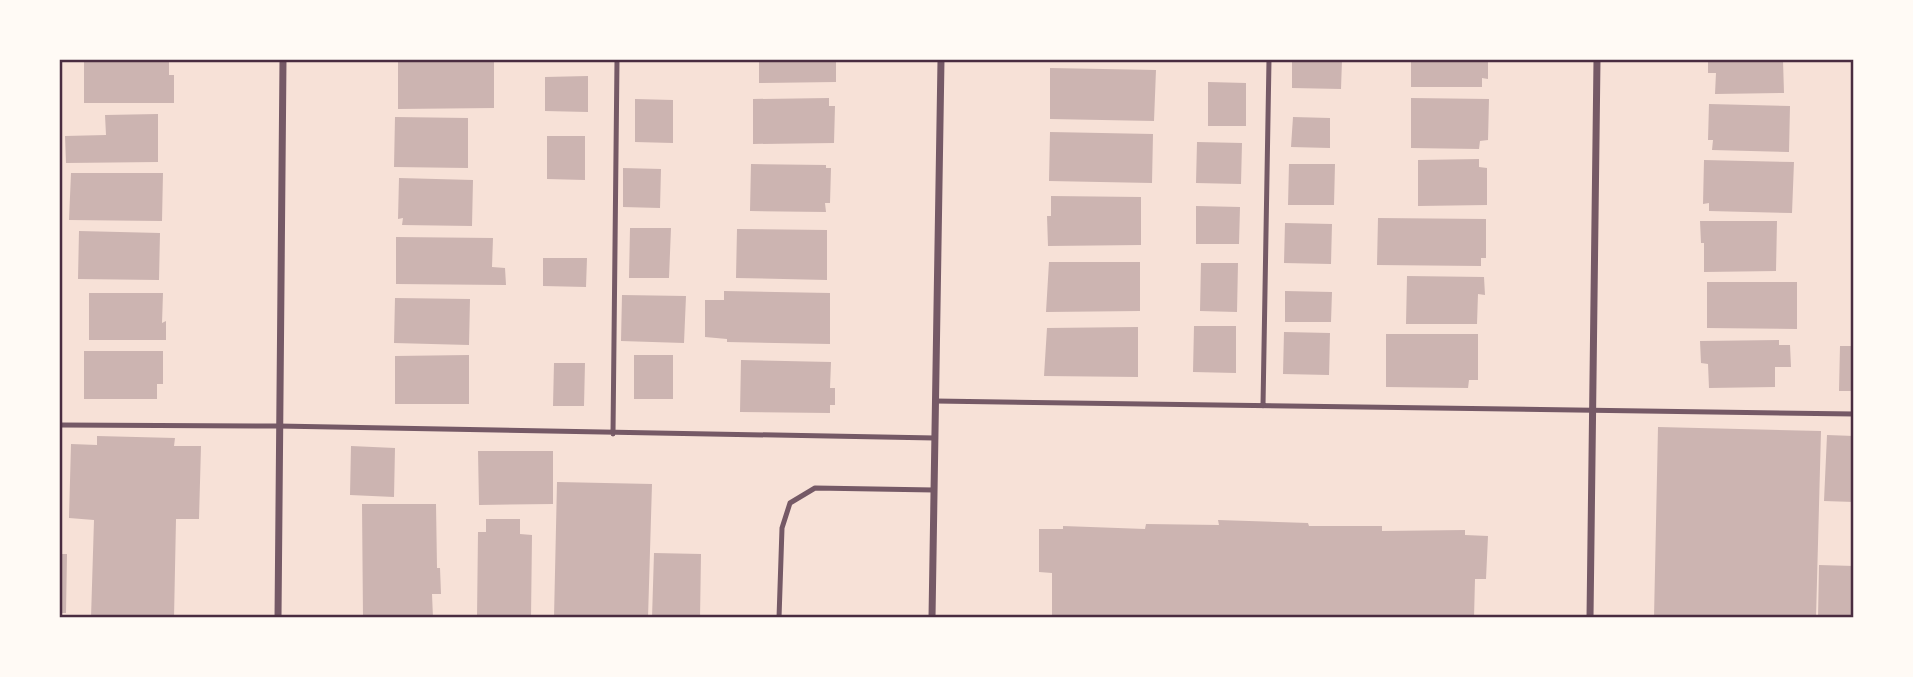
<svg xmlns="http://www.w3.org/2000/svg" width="1913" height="677" viewBox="0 0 1913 677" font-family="Ubuntu,sans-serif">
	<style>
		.building { fill: #ccb4b1 }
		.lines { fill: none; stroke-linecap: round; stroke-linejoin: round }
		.service { stroke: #755966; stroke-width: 5 }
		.minor { stroke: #755966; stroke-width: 7 }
		.neatline { fill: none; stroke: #4a2c40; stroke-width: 2.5 }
	</style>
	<rect width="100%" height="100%" fill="#f7e1d7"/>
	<path class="building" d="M 84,60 L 169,60 L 169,75 L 174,75 L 174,103 L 84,103 Z
		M 398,60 L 494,60 L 494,108 L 398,109 Z
		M 759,60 L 836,60 L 836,82 L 759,83 Z
		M 1292,60 L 1342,60 L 1341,89 L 1292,88 Z
		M 1411,60 L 1488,60 L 1488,79 L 1482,78 L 1482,87 L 1411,87 Z
		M 1708,60 L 1783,60 L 1784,93 L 1715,94 L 1716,73 L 1708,73 Z
		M 1050,68 L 1156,70 L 1154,121 L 1050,119 Z
		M 588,76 L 588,112 L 545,111 L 545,77 Z
		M 1208,82 L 1246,83 L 1246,126 L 1208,126 Z
		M 829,98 L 829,106 L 835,106 L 834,143 L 753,144 L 753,99 Z
		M 1411,98 L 1489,99 L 1488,140 L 1480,141 L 1479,149 L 1411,148 Z
		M 635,99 L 673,100 L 673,143 L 635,142 Z
		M 1709,104 L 1790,106 L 1789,152 L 1712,150 L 1713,140 L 1708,140 Z
		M 158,114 L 158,162 L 66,163 L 65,136 L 106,135 L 105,115 Z
		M 395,117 L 468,118 L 468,168 L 394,167 Z
		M 1293,117 L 1330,118 L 1330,148 L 1291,147 Z
		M 1050,132 L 1153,134 L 1152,183 L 1049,181 Z
		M 547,136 L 585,136 L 585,180 L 547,179 Z
		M 1197,142 L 1242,143 L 1241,184 L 1196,183 Z
		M 1479,159 L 1479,167 L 1487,168 L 1487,205 L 1418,206 L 1418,160 Z
		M 1704,160 L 1794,162 L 1792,213 L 1709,211 L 1709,203 L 1703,204 Z
		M 751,164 L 826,165 L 826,168 L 831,168 L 830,203 L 825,203 L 826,212 L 750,211 Z
		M 1289,164 L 1335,164 L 1334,205 L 1288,205 Z
		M 623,168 L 661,169 L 660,208 L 623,207 Z
		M 71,173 L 163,173 L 162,221 L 69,220 Z
		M 399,178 L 473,180 L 472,226 L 402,225 L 403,218 L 398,219 Z
		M 1851,188 L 1854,188 L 1854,211 L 1851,211 Z
		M 1051,196 L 1141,197 L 1141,245 L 1048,246 L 1047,216 L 1051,216 Z
		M 1196,206 L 1240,207 L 1239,244 L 1196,244 Z
		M 1378,218 L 1486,219 L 1486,258 L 1481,258 L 1481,266 L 1377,265 Z
		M 1700,221 L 1777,221 L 1776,271 L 1704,272 L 1704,243 L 1701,243 Z
		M 1285,223 L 1332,224 L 1331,264 L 1284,263 Z
		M 630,228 L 671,228 L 669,278 L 629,278 Z
		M 737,229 L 827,230 L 827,280 L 736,278 Z
		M 79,231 L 160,233 L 159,280 L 78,279 Z
		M 396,237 L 493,238 L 492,267 L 505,268 L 506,285 L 396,284 Z
		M 543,258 L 587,258 L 586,287 L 543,286 Z
		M 1049,262 L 1140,262 L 1140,311 L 1046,312 Z
		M 1201,263 L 1238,263 L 1237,312 L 1200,311 Z
		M 1407,276 L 1484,277 L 1485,295 L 1478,294 L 1477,324 L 1406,324 Z
		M 1707,282 L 1797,282 L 1797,329 L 1707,328 Z
		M 724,291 L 830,293 L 830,344 L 727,342 L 727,339 L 705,337 L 705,300 L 724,300 Z
		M 1285,291 L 1332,292 L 1331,322 L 1285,322 Z
		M 1851,291 L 1854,291 L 1854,333 L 1851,333 Z
		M 89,293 L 163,293 L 162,323 L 166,321 L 166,340 L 89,340 Z
		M 622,295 L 686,296 L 684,343 L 621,341 Z
		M 395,298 L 470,299 L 469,345 L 394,343 Z
		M 1194,326 L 1236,326 L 1236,373 L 1193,372 Z
		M 1138,327 L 1138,377 L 1044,376 L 1047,328 Z
		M 1284,332 L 1330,333 L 1329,375 L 1283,374 Z
		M 1386,334 L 1478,334 L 1478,380 L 1469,380 L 1468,388 L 1386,387 Z
		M 1779,340 L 1779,345 L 1790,345 L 1791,367 L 1775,367 L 1775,387 L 1709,388 L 1708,364 L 1701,363 L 1700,341 Z
		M 1840,346 L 1854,346 L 1854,391 L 1839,391 Z
		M 84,351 L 163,351 L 163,384 L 157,384 L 157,399 L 84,399 Z
		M 469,355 L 469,404 L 395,404 L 395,356 Z
		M 634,355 L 673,355 L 673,399 L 634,399 Z
		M 741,360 L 831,362 L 830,388 L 835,388 L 835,405 L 830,405 L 830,413 L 740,412 Z
		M 554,363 L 585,363 L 584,406 L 553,406 Z
		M 1658,427 L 1821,431 L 1816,618 L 1654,618 Z
		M 1827,435 L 1854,436 L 1854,502 L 1824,501 Z
		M 97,436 L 175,438 L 174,446 L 201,446 L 199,519 L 176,519 L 174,618 L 91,618 L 94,520 L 69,518 L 71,444 L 97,445 Z
		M 351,446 L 395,448 L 394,497 L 350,495 Z
		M 478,451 L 553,451 L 553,504 L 479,505 Z
		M 557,482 L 652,484 L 648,618 L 554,618 Z
		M 362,504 L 436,504 L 437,568 L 440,568 L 441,594 L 432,594 L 433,618 L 363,618 Z
		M 486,519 L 520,519 L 520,534 L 532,535 L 531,618 L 477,618 L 478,532 L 486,532 Z
		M 1218,520 L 1308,523 L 1309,526 L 1382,526 L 1382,531 L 1465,530 L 1465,535 L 1488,536 L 1486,579 L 1475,579 L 1474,618 L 1052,618 L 1052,573 L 1039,572 L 1039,529 L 1063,529 L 1063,526 L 1145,529 L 1146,524 L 1219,525 Z
		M 654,553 L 701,554 L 700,618 L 652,618 Z
		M 60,554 L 67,554 L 66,613 L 60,613 Z
		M 1819,565 L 1854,566 L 1854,618 L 1818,618 Z"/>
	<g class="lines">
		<path class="service" d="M 935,401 L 1854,414
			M 1263,406 L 1269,60
			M 60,425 L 278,426 L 935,438
			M 613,434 L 617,60
			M 779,618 L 782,528 L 790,503 L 815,488 L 934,490"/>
		<path class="minor" d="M 278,618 L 283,60
			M 932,618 L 941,60
			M 1590,618 L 1597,60"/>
	</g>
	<rect width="1913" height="677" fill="none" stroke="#fffaf5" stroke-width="122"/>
	<rect x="61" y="61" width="1791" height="555" class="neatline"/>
</svg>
